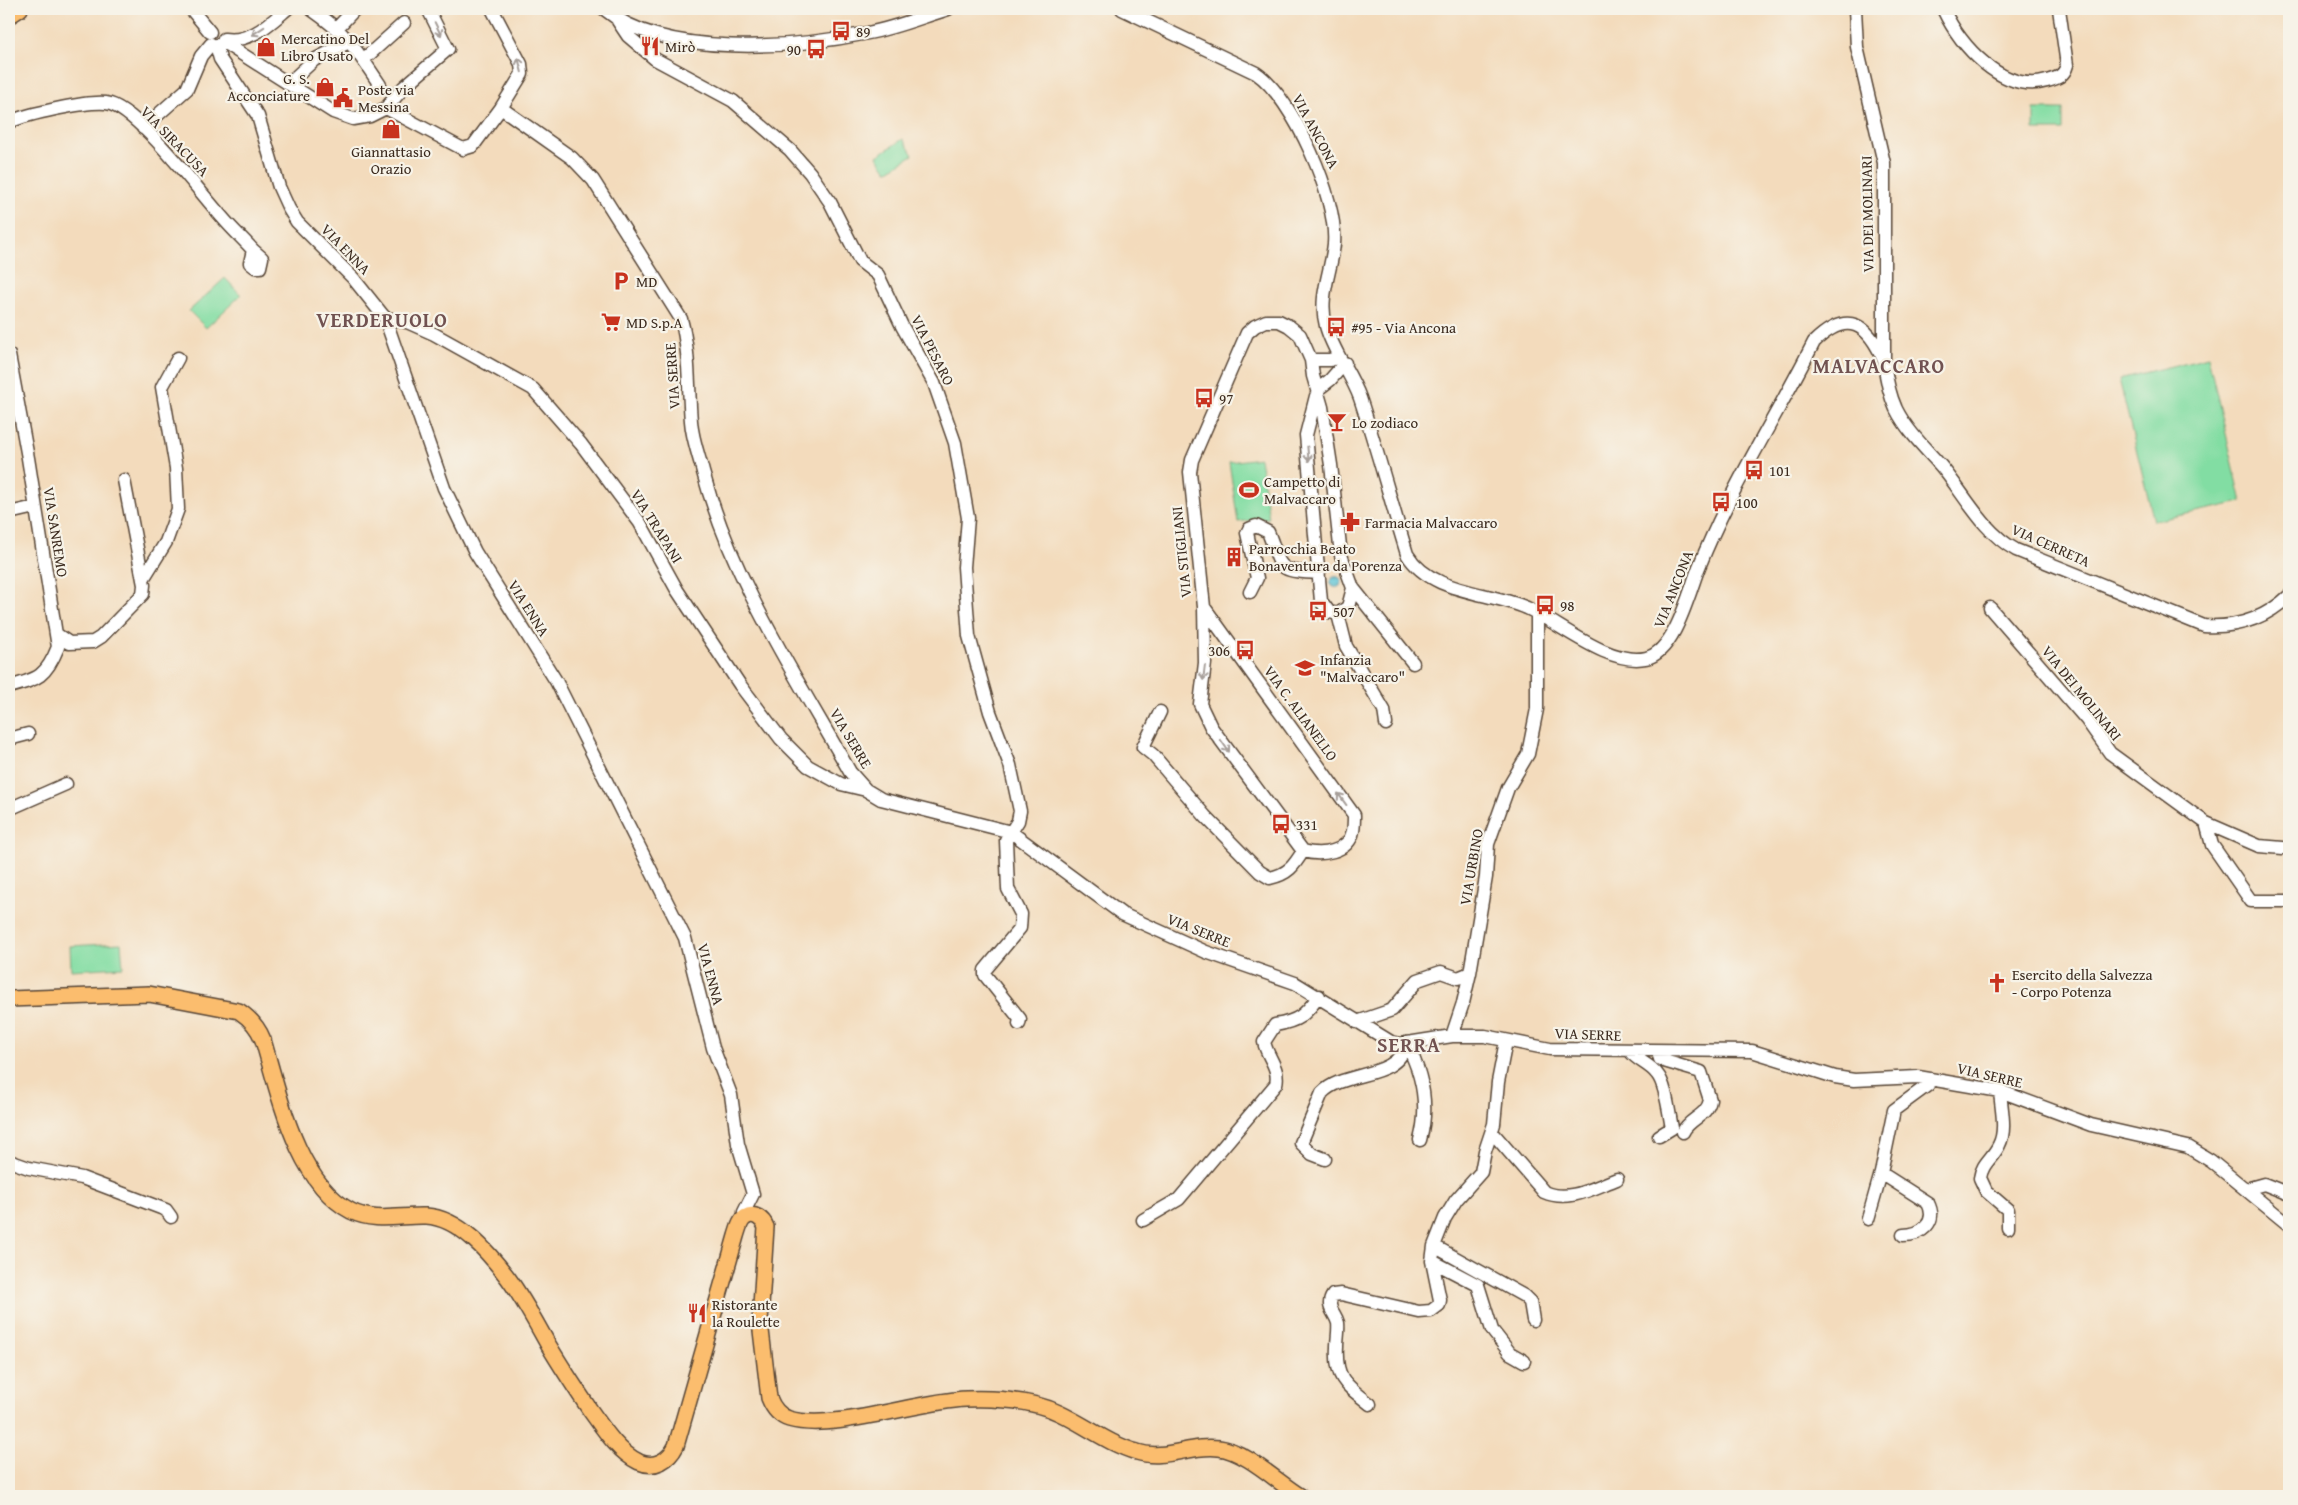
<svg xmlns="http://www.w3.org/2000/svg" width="2298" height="1505" viewBox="0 0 2298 1505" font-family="'Gentium Book Plus',serif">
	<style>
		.green { fill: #82dda3; stroke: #5e8460 }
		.water { fill: url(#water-rules); stroke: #4c787b }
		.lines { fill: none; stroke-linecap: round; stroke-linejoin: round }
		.minor-casing { stroke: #574536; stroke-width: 15 }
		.major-casing { stroke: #574536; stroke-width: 18 }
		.minor { stroke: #fff; stroke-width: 12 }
		.major { stroke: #fbbd6e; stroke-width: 15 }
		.oneway { stroke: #a79f9a }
		.labels { text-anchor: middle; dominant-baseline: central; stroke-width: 4.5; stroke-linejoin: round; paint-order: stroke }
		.poi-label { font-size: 15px; fill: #3b2a1e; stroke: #f7f3e8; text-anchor: start }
		.street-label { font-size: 15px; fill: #3b2a1e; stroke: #f7f3e8 }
		.district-label { font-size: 20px; font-weight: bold; letter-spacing: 1px; fill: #715251; stroke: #f7f3e8 }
	</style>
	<defs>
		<pattern id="water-rules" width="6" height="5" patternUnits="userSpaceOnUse" patternTransform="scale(1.25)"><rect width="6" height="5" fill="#5dc6d8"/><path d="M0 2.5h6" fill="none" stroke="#4ea1af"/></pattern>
	</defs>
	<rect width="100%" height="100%" fill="#f7f3e8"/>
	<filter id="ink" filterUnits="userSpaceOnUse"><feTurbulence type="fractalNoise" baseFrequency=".02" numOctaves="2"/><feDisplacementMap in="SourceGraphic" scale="10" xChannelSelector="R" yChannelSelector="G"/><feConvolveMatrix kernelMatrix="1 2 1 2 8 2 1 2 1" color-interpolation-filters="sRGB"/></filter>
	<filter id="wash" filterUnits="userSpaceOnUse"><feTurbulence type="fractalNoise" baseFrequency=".0096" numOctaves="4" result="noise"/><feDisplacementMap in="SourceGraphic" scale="20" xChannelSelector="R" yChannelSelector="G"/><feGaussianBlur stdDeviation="1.12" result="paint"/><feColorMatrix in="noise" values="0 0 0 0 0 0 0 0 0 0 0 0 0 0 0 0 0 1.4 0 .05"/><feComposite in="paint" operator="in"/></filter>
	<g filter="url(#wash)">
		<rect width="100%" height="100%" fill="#f3dbbc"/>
		<path class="green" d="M 2034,109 L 2063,109 L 2063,130 L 2034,130 Z
			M 903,139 L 913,155 L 887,171 L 877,156 Z
			M 225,278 L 241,295 L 206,328 L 189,311 Z
			M 2208,357 L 2242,502 L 2154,521 L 2119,379 Z
			M 1260,458 L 1269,518 L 1238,522 L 1229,462 Z
			M 121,943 L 123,967 L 71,970 L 70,946 Z"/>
		<path class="water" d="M1330.5 582a5.5 5.5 0 1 1 11 0a5.5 5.5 0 1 1-11 0Z"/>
	</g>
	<g filter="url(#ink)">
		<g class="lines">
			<defs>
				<path id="minor" d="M 191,9 L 210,32
					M 311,9 C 346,33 357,50 380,85
					M 604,9 C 664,59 795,48 868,33 C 895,28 922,17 948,9
					M 1122,9 L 1256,73 C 1293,98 1338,199 1334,244 C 1331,273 1318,297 1326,326 C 1333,352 1351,373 1360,398 C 1377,449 1391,502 1407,554 C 1431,594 1488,591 1527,608 C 1561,624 1609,666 1646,658 C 1675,652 1689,592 1699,567 C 1730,489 1776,417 1814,342 C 1848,309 1868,324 1884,361
					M 1855,9 L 1857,47 L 1884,163 L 1884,361 C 1886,378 1889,394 1896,409 C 1907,431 1925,448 1941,466 C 1965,495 1983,532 2016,550 L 2204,626 C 2237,628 2265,619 2289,596
					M 1943,9 C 1960,45 2002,94 2047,81 C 2058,78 2064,76 2067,65 L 2059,9
					M 2289,9 L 2289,10
					M 618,21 L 628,36 L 655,59 L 733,101 L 790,150 L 810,173 L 830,202 L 860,261 L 878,275 L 902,326 L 934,383 L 955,443 L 968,518 L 964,567 L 969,636 L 990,712 L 1010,765 L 1020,811 L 1018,821 L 1006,840 L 1008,889 L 1021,914 L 1020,928 L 985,970 L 985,975 L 1020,1019 L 1019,1024
					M 337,28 L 355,9
					M 224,39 C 250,43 268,25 287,9
					M 223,42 L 333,112 L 353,119 L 370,116 L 386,108 L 404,87 L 448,49 L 428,9
					M 216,45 L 220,59 L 258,116 L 279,187 L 289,209 L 297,222 L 353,278 L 385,318 L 444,488 L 475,552 L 556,681 L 685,938 L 713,1048 L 731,1095 L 738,1144 L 753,1194 L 744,1212 L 746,1217
					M 363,60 L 404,23
					M 288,84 L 314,60 L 351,41
					M 386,108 L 463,149 L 473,146 L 501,108 L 522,74 L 521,64 L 492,9
					M 501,108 L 572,158 L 593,180 L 681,319 C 690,352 688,386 691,421 C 692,438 699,456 703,472 C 732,580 796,676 850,772 L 866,790 L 881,799 L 1011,832 L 1122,914 L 1206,952 L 1295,983 L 1391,1042 L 1401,1044 L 1452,1036 L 1485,1036 L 1550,1049 L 1752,1051 L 1835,1077 L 1854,1080 L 1918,1077 L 2000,1091 L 2091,1125 L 2188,1147 L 2211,1161 L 2289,1225
					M 9,122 C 28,114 85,101 106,103 C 136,106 200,193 222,217 C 232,229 243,239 253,250 L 250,263 L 255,267 L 260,267 L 262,258 L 253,250
					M 143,128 L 187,89 L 201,56 L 211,44
					M 385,318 L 407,322 L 434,334 L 533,389 L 581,444 L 640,523 L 677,590 L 740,685 L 781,739 L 808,766 L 841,784 L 866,790
					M 9,355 L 28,458 L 58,647 C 46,677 38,679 9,687
					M 1311,360 L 1330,360 L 1339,357
					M 1317,390 L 1330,380 L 1345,363
					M 1316,396 L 1306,435 L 1321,601 L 1329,612 L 1338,614
					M 9,513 L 35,507
					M 143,579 L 166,542 L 178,509 L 176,468 L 162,387 L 178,358
					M 1353,588 L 1413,663
					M 1250,592 L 1257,578 L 1247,533 L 1249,529 L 1256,526 L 1268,532 C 1283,568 1273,571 1319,573
					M 1204,607 L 1354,815 C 1354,820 1354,826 1353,831 C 1349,853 1320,856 1303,851 L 1211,727 L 1200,704 L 1205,663 L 1204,607 L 1190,472 L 1192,460 L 1247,333 L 1255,326 L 1266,321 L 1279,321 L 1289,326 L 1300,335 L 1311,360 L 1313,376 L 1322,407 L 1331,465 L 1341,555 L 1353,588 L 1348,607 L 1338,614
					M 1990,608 L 2086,719 L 2110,753 L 2206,823 L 2212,845 L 2251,901 L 2289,901
					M 1338,614 L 1346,646 L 1384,710 L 1386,724
					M 56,634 L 69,643 L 93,642 L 101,637 L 143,594 L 144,585 L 124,480
					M 1160,712 L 1143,747 L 1153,755 L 1205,816 L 1260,872 L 1270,878 C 1288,874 1294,866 1303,851
					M 9,739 L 28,734
					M 9,809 L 66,784
					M 2206,823 L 2259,846 L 2283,848
					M 1357,1022 L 1392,1010 L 1418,980 L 1441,972 L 1458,978 L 1470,973 L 1486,877 L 1488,844 L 1508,788 L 1528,754 L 1537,709 L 1537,613
					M 1452,1036 L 1463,1003 L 1470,973
					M 1506,1041 L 1498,1082 L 1494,1124 L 1485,1151 L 1481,1172 L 1456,1200 L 1445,1218 L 1434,1246 L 1524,1296 L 1530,1302 L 1533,1320
					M 1406,1043 C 1423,1074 1429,1107 1420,1140
					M 1630,1051 C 1637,1061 1650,1064 1657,1074 C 1666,1084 1669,1114 1672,1128 L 1659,1136
					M 1658,1052 L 1660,1059 L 1664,1061 L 1701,1072 L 1710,1100 C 1707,1117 1689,1118 1683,1132
					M 2000,1091 C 2001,1108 2007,1130 1999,1145 C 1993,1158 1982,1163 1980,1178 L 1986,1191 L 2008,1210 L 2008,1228
					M 1492,1132 L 1544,1192 C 1569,1203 1593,1188 1617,1179
					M 1325,1159 L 1312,1154 L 1301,1143 L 1322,1093 C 1343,1070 1399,1080 1406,1043
					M 9,1161 L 29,1168 L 82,1178 L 166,1210 L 171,1217
					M 1881,1173 L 1928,1203 C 1938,1223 1921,1235 1903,1235
					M 2246,1189 L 2264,1184 L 2289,1194
					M 1868,1219 L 1881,1173 L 1894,1110 L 1928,1085 L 1928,1079
					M 1143,1220 L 1179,1199 L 1276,1084 C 1280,1068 1267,1057 1264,1042 L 1275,1025 C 1299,1021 1305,1015 1319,996
					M 1432,1261 L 1478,1285 L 1492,1330 L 1510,1353 L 1524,1361
					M 1370,1404 C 1346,1385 1335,1379 1337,1347 C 1337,1339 1339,1330 1338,1323 C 1335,1312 1325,1307 1333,1295 L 1341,1294 L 1419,1312 L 1431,1311 L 1439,1305 L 1440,1300 L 1432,1261 L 1434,1246"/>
				<path id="major" d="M 9,16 L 20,9
					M 9,999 L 149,994 L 239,1011 C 251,1019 258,1027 263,1040 C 279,1094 297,1183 351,1211 C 375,1223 401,1215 426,1216 C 460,1218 489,1253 508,1278 C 524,1300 536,1323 549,1346 C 562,1368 576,1389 590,1410 C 603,1428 618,1452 639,1462 C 655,1469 669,1460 676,1446 L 736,1236 C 738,1230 740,1220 746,1217 C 754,1212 763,1219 766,1227 L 760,1322 L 769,1398 C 773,1408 779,1416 789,1419 C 833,1432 917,1401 966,1399 C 996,1398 1032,1400 1059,1413 C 1085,1425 1109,1444 1137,1452 C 1165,1461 1191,1444 1219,1448 C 1246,1451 1277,1482 1300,1496"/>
			</defs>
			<use href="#minor" class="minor-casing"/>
			<use href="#major" class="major-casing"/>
			<use href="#minor" class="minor"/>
			<use href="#major" class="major"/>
		</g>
		<defs><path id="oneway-shaft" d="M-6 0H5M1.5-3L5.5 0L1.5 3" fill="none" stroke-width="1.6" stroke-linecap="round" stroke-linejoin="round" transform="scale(1.25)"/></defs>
		<g class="oneway">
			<use href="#oneway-shaft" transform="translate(438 29) rotate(64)"/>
			<use href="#oneway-shaft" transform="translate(258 31) rotate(147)"/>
			<use href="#oneway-shaft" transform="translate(520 65) rotate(-104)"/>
			<use href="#oneway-shaft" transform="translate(1308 454) rotate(85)"/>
			<use href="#oneway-shaft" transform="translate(1204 673) rotate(97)"/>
			<use href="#oneway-shaft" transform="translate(1225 746) rotate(55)"/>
			<use href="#oneway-shaft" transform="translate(1342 799) rotate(-126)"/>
		</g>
	</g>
	<defs>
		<symbol id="bus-bare" viewBox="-9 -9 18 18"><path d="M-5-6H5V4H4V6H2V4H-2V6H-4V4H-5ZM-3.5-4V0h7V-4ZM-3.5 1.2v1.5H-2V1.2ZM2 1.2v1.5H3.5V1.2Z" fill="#c8321e" stroke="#f7f3e8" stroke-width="2.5" paint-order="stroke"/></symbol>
		<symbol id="restaurant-bare" viewBox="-9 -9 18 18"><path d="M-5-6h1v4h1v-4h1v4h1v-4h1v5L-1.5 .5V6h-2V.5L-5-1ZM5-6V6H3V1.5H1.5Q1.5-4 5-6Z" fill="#c8321e" stroke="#f7f3e8" stroke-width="2.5" paint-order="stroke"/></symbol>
		<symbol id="shop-bare" viewBox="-9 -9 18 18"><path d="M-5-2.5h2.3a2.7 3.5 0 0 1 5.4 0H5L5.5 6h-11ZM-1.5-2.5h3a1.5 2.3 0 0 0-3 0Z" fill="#c8321e" stroke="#f7f3e8" stroke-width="2.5" paint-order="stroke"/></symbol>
		<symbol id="civic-bare" viewBox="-9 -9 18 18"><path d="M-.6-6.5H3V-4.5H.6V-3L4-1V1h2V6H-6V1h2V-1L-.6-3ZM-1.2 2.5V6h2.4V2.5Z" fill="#c8321e" stroke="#f7f3e8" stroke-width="2.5" paint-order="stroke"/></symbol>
		<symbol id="parking-bare" viewBox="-9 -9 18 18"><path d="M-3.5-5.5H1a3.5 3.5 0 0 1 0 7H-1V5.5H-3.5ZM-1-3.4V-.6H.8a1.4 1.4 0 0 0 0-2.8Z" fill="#c8321e" stroke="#f7f3e8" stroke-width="2.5" paint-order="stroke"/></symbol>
		<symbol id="supermarket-bare" viewBox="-9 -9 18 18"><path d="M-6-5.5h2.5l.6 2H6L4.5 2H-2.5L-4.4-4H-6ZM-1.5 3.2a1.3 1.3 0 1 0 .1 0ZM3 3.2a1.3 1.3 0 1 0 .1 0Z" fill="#c8321e" stroke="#f7f3e8" stroke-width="2.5" paint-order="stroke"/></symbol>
		<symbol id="bar-bare" viewBox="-9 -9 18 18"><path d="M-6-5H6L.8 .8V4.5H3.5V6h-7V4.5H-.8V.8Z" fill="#c8321e" stroke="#f7f3e8" stroke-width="2.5" paint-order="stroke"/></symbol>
		<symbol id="stadium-bare" viewBox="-9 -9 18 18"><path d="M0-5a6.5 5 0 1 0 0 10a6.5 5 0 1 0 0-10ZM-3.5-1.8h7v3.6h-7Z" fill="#c8321e" stroke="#f7f3e8" stroke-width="2.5" paint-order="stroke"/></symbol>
		<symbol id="pharmacy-bare" viewBox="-9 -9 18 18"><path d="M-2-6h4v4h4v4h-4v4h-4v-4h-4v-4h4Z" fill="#c8321e" stroke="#f7f3e8" stroke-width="2.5" paint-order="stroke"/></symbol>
		<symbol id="building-bare" viewBox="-9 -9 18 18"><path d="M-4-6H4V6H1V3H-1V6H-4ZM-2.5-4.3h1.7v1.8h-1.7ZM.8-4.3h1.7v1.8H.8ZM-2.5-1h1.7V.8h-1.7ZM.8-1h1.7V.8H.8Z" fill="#c8321e" stroke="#f7f3e8" stroke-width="2.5" paint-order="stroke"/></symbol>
		<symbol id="school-bare" viewBox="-9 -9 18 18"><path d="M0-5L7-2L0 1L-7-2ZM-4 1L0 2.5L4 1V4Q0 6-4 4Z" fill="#c8321e" stroke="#f7f3e8" stroke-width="2.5" paint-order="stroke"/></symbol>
		<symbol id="church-bare" viewBox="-9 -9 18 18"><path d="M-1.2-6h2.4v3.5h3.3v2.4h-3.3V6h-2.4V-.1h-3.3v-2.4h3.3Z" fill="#c8321e" stroke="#f7f3e8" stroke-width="2.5" paint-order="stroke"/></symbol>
	</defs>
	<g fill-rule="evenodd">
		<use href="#bus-bare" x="827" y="17" width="28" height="28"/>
		<use href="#restaurant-bare" x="636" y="32" width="28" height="28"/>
		<use href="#shop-bare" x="252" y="33" width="28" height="28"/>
		<use href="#bus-bare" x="802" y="35" width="28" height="28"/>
		<use href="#shop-bare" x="311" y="73" width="28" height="28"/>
		<use href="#civic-bare" x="329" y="84" width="28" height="28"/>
		<use href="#shop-bare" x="377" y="115" width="28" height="28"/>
		<use href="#parking-bare" x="607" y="267" width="28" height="28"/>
		<use href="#supermarket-bare" x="597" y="308" width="28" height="28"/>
		<use href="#bus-bare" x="1322" y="313" width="28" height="28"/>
		<use href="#bus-bare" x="1190" y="384" width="28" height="28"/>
		<use href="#bar-bare" x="1323" y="408" width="28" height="28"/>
		<use href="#bus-bare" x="1740" y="456" width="28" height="28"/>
		<use href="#stadium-bare" x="1235" y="476" width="28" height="28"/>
		<use href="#bus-bare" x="1707" y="488" width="28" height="28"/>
		<use href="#pharmacy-bare" x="1336" y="508" width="28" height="28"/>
		<use href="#building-bare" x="1220" y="543" width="28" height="28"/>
		<use href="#bus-bare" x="1531" y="591" width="28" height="28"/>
		<use href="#bus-bare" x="1304" y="597" width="28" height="28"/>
		<use href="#bus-bare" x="1231" y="636" width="28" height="28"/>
		<use href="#school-bare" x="1291" y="654" width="28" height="28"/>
		<use href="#bus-bare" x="1267" y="810" width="28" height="28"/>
		<use href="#church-bare" x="1983" y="969" width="28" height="28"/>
		<use href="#restaurant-bare" x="683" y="1299" width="28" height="28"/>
	</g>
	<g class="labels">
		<g class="poi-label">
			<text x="856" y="31">89</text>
			<text x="281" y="38">Mercatino Del<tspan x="281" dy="17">Libro Usato</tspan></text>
			<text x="665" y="46">Mirò</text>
			<text x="801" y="49" text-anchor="end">90</text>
			<text x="310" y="78" text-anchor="end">G. S.<tspan x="310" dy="17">Acconciature</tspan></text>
			<text x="358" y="89">Poste via<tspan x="358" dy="17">Messina</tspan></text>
			<text x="391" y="151" text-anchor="middle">Giannattasio<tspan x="391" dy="17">Orazio</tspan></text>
			<text x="636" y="281">MD</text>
			<text x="626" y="322">MD S.p.A</text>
			<text x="1351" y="327">#95 - Via Ancona</text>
			<text x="1219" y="398">97</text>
			<text x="1352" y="422">Lo zodiaco</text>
			<text x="1769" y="470">101</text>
			<text x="1264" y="481">Campetto di<tspan x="1264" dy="17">Malvaccaro</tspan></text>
			<text x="1736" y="502">100</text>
			<text x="1365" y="522">Farmacia Malvaccaro</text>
			<text x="1249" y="548">Parrocchia Beato<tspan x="1249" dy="17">Bonaventura da Porenza</tspan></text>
			<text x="1560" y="605">98</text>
			<text x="1333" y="611">507</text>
			<text x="1230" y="650" text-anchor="end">306</text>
			<text x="1320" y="659">Infanzia<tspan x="1320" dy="17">"Malvaccaro"</tspan></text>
			<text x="1296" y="824">331</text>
			<text x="2012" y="974">Esercito della Salvezza<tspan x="2012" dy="17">- Corpo Potenza</tspan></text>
			<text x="712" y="1304">Ristorante<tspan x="712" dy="17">la Roulette</tspan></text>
		</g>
		<g class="street-label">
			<text transform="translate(1316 131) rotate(62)">VIA ANCONA</text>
			<text transform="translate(175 141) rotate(46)">VIA SIRACUSA</text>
			<text transform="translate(1867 214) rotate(-91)">VIA DEI MOLINARI</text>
			<text transform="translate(346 249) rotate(46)">VIA ENNA</text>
			<text transform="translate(933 350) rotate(63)">VIA PESARO</text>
			<text transform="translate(672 376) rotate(-94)">VIA SERRE</text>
			<text transform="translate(657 526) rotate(58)">VIA TRAPANI</text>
			<text transform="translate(56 532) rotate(81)">VIA SANREMO</text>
			<text transform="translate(2051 545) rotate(24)">VIA CERRETA</text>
			<text transform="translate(1181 552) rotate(-96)">VIA STIGLIANI</text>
			<text transform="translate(1673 589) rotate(-68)">VIA ANCONA</text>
			<text transform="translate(529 608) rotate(58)">VIA ENNA</text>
			<text transform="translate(2082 693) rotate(51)">VIA DEI MOLINARI</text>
			<text transform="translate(1301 713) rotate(54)">VIA C. ALIANELLO</text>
			<text transform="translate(851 738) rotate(59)">VIA SERRE</text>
			<text transform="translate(1471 867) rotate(-80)">VIA URBINO</text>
			<text transform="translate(1199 930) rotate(22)">VIA SERRE</text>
			<text transform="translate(711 974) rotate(75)">VIA ENNA</text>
			<text transform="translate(1588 1034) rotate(2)">VIA SERRE</text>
			<text transform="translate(1990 1075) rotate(13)">VIA SERRE</text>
		</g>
		<g class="district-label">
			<text x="382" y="319">VERDERUOLO</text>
			<text x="1879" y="365">MALVACCARO</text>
			<text x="1409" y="1044">SERRA</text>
		</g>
	</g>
	<rect width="2298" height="1505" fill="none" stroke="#f7f3e8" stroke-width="30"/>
</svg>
